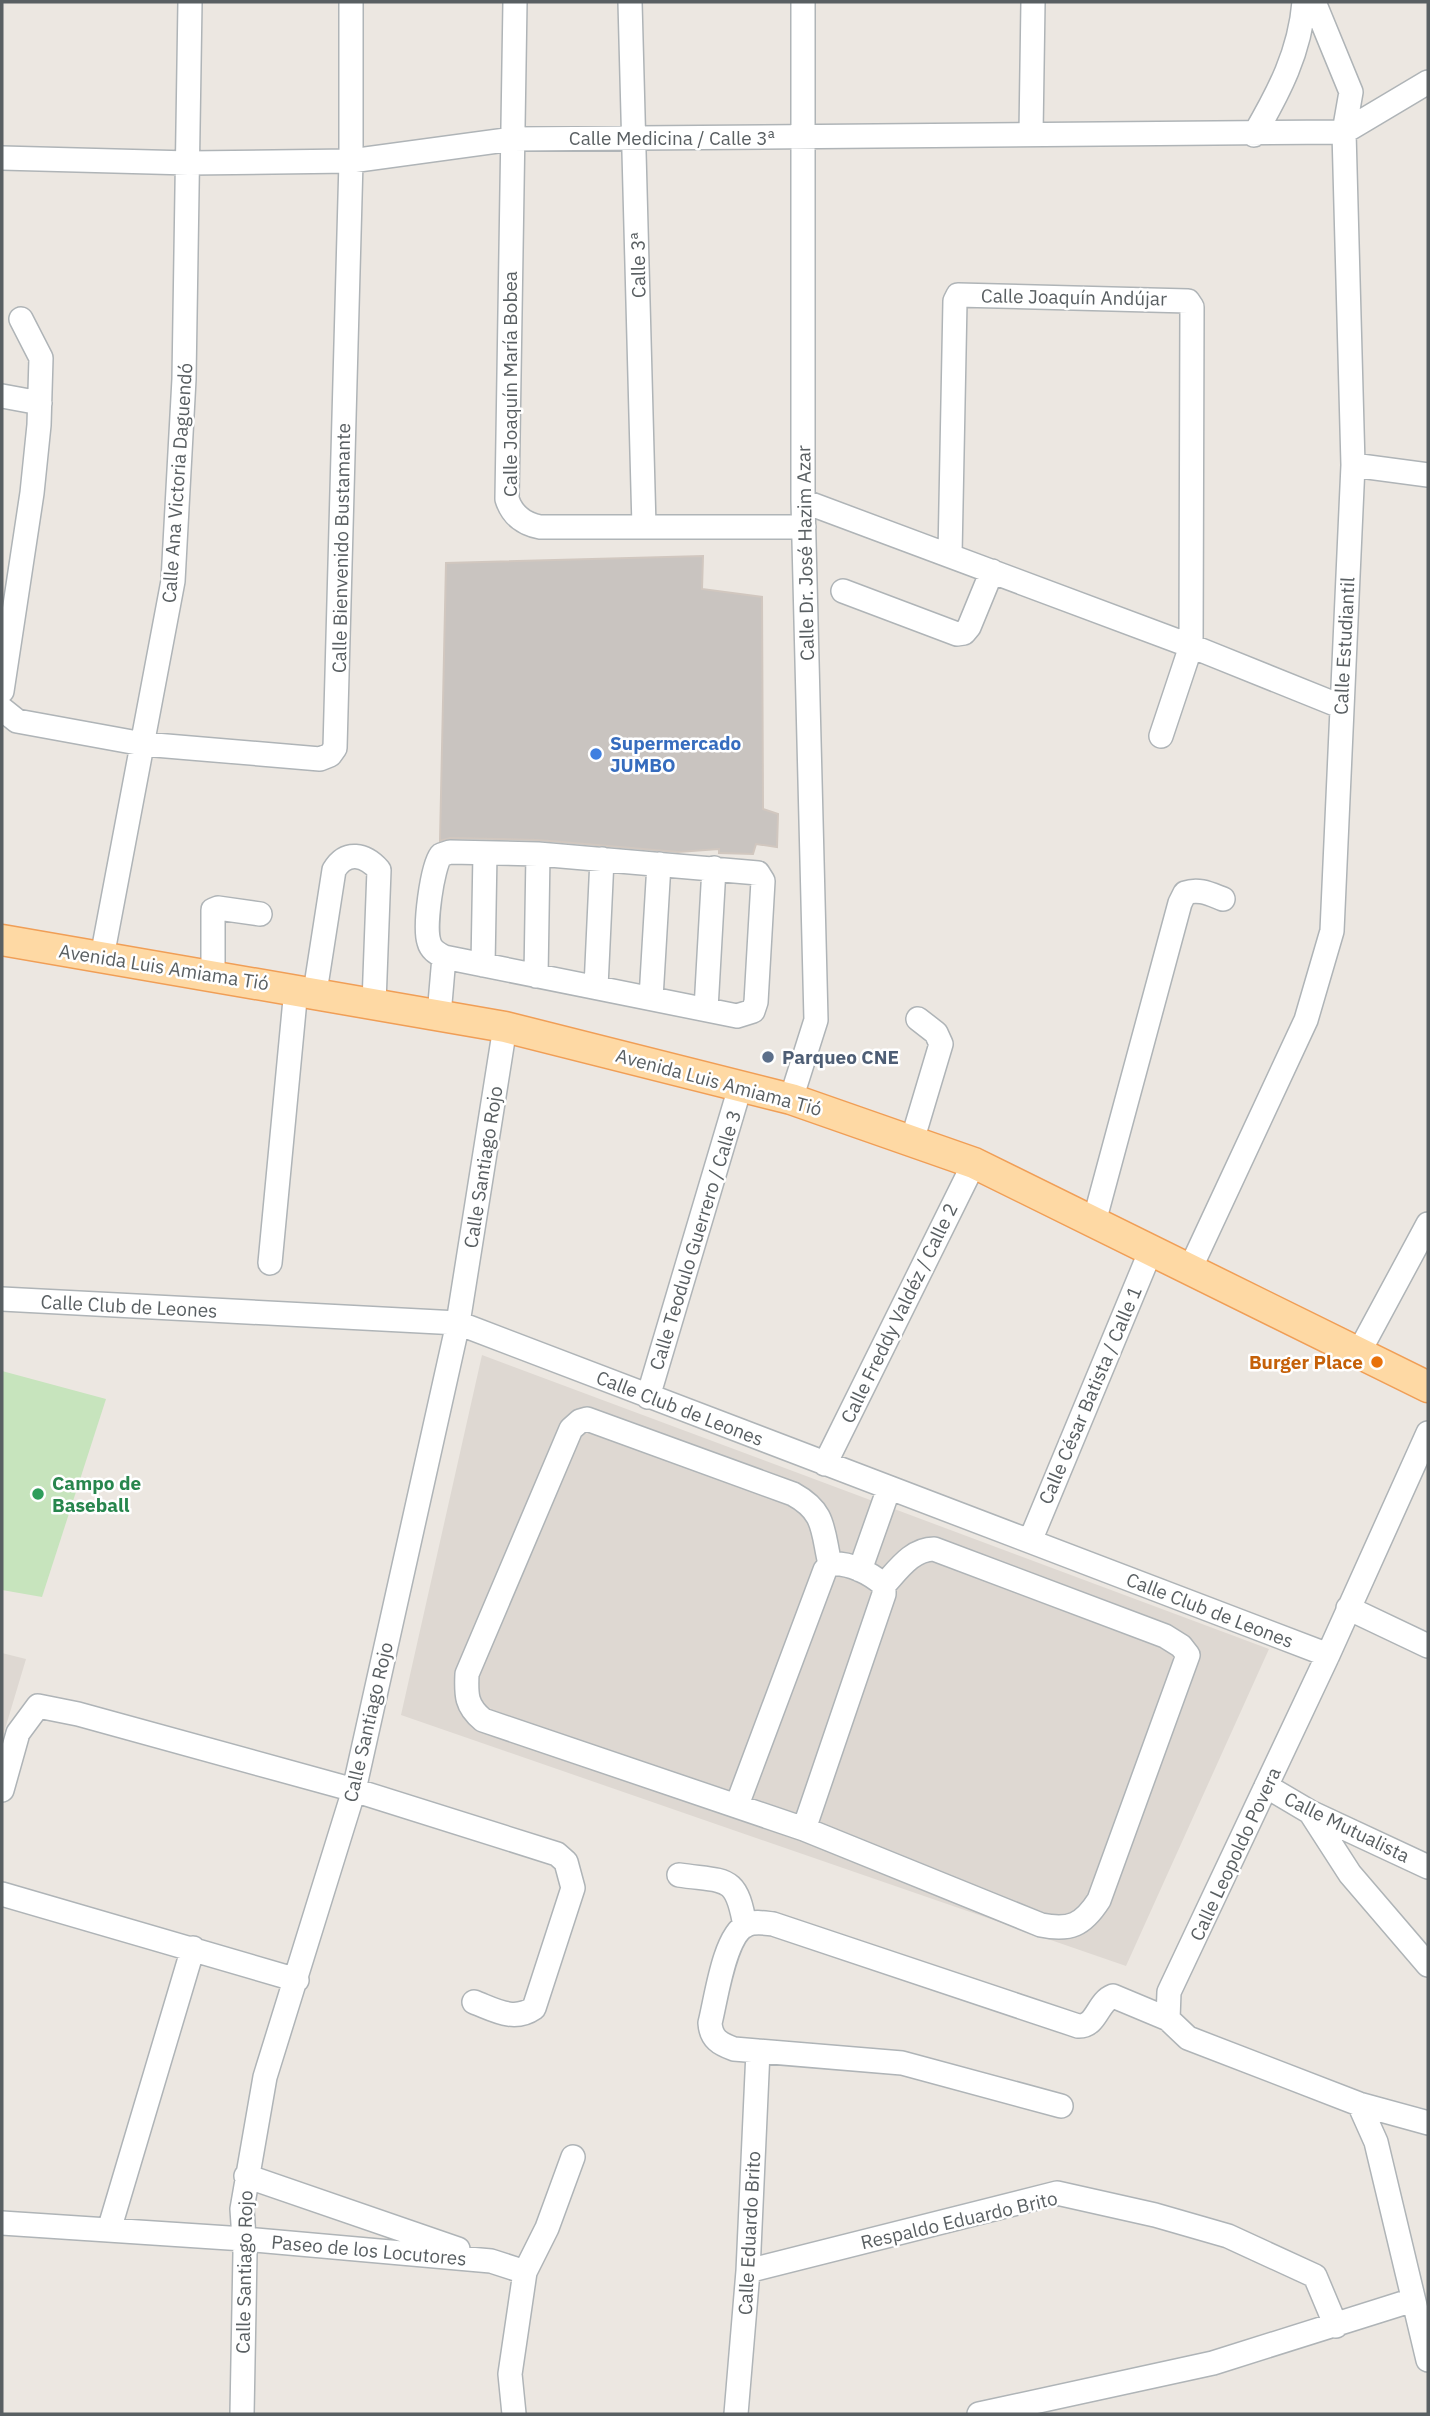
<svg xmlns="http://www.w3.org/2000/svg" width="1430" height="2416" viewBox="0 0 1430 2416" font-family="'IBM Plex Sans',sans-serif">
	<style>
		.education { fill: #ded8d2 }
		.pitch { fill: #c7e4bd }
		.building { fill: #c9c4c0; stroke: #d1c7bf; stroke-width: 2 }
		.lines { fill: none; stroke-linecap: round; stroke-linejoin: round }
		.minor-casing { stroke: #afb4b7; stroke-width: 26 }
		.major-casing { stroke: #f09e56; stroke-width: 33 }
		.minor { stroke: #fff; stroke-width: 23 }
		.major { stroke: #fed9a4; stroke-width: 30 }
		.shop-dot { fill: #3f7fe0; stroke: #fff; stroke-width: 2.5 }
		.service-dot { fill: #5c6f8a; stroke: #fff; stroke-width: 2.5 }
		.food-dot { fill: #e8710a; stroke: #fff; stroke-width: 2.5 }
		.leisure-dot { fill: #2e9e5b; stroke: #fff; stroke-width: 2.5 }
		.labels { text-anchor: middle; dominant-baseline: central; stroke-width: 5; stroke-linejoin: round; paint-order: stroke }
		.street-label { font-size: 19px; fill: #595f62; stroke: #fff }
		.shop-label { font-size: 19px; font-weight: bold; fill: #366cbe; stroke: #fff; text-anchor: start }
		.service-label { font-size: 19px; font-weight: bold; fill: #4e5e75; stroke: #fff; text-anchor: start }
		.food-label { font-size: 19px; font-weight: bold; fill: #c56008; stroke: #fff; text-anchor: end }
		.leisure-label { font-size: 19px; font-weight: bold; fill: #27864d; stroke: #fff; text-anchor: start }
	</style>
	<rect width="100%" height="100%" fill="#ece7e1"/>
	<path class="education" d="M 482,1355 L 1269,1649 L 1126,1966 L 401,1715 Z
		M 2,1653 L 26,1659 L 2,1739 Z"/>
	<path class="pitch" d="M 2,1371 L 106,1399 L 42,1597 L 2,1590 Z"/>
	<path class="building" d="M 703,556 L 702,589 L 762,597 L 763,809 L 778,814 L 777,847 L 756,844 L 753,854 L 719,853 L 719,849 L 678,852 L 538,840 L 450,838 L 440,841 L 446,563 Z"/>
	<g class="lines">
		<defs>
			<path id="minor" d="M 515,2 L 507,499 C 512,515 524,524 540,527 L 804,527
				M 630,2 L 644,527
				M 1031,133 L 1033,2
				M 1254,135 C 1279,92 1300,52 1304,2
				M 2,158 L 189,163 L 351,161 L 512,139 L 1344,132 L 1428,82
				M 2,396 L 40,403
				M 1353,465 L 1428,475
				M 803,501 L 1191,646 L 1340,706
				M 950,555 L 955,301 L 958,295 L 1188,301 L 1192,307 L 1191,646 L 1161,736
				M 843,591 L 957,634 L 964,633 L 969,627 L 992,571
				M 2,691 L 32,493 L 39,425 L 41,358 L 21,319
				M 2,709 L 17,721 L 143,744 L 320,759 L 330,755 L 335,748 L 351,161 L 351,2
				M 450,852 L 538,854 L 758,873 L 763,881 L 756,1002 L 753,1011 L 737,1016 L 444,957 C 437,953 431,950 429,942 C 424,927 432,867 441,855 Z
				M 102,957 L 173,581 L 184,379 L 190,2
				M 483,965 L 485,853
				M 213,975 L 213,910 L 218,908 L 260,914
				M 536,976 L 538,854
				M 596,987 L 602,859
				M 315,992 L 334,870 C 346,850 365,854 379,870 L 374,1003
				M 651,998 L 659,864
				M 706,1009 L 714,868
				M 439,1015 L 444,957
				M 791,1099 L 816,1020 L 803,501 L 803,2
				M 912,1141 L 941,1044 L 936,1033 L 918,1019
				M 1094,1222 L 1180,903 L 1185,893 C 1199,888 1210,894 1223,899
				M 270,1263 L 296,989
				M 1190,1269 L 1306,1020 L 1332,931 L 1353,465 L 1344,132 L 1351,92 L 1314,2
				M 2,1299 L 458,1323 L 1328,1655
				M 1359,1352 L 1428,1224
				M 648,1397 L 741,1084
				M 1428,1433 L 1328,1655 L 1169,1992 L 1168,2019 L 1188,2038 L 1359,2104 L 1428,2123
				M 825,1464 L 974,1163
				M 1030,1541 L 1151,1250
				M 830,1564 C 822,1530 826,1512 793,1494 L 587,1419 L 580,1421 L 571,1429 L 467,1674 C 466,1695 466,1706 483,1720 L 804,1829 L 1041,1925 C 1070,1931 1083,1925 1099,1900 L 1188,1655 L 1181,1646 L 1165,1636 L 934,1549 C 912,1549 898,1570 884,1585
				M 860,1570 L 889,1488
				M 1348,1608 L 1428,1646
				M 1266,1786 L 1310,1812 L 1428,1867
				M 2,1790 L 18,1733 L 38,1706 L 78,1714 L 354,1790 L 557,1854 L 566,1862 L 573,1888 L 534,2008 C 514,2022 495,2010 474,2002
				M 737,1805 L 825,1570 L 830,1564 C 849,1562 870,1573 884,1585 L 884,1594 L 804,1829
				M 1310,1812 L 1350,1874 L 1428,1965
				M 679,1875 C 727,1882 736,1874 745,1926
				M 2,1894 L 297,1980
				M 1359,2104 L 1376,2142 L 1428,2360
				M 1061,2106 L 902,2063 L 734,2049 C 720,2044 711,2039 710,2023 C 716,2000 724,1936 746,1925 C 755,1921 764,1923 773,1924 L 1078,2026 C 1097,2027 1097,2002 1113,1996 L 1168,2019
				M 246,2176 L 458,2249
				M 2,2223 L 244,2239 L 491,2261 L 525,2272
				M 109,2230 L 193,1948
				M 748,2271 L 1057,2193 L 1155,2215 L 1228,2236 L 1315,2276 L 1336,2326
				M 242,2414 L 245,2253 L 242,2209 L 265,2077 L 354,1790 L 458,1323 L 505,1027
				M 514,2414 L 510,2374 L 525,2272 L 547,2228 L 573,2157
				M 736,2414 L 748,2271 L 758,2051
				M 979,2414 L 1213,2363 L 1413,2300"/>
			<path id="major" d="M 2,940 L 505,1027 L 791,1099 L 974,1163 L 1428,1387"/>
		</defs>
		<use href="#minor" class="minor-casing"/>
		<use href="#major" class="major-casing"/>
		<use href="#minor" class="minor"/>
		<use href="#major" class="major"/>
	</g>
	<circle class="shop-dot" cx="596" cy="754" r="7"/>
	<circle class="service-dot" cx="768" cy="1057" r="7"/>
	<circle class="food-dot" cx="1377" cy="1362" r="7"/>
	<circle class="leisure-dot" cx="38" cy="1494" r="7"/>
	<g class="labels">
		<g class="street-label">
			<text x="672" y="138">Calle Medicina / Calle 3ª</text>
			<text transform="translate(638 265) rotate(-91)">Calle 3ª</text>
			<text transform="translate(1074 297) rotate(1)">Calle Joaquín Andújar</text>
			<text transform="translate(510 384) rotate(-90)">Calle Joaquín María Bobea</text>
			<text transform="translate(177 483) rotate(-86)">Calle Ana Victoria Daguendó</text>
			<text transform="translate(341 548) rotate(-89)">Calle Bienvenido Bustamante</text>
			<text transform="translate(805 553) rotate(-91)">Calle Dr. José Hazim Azar</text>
			<text transform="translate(1344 646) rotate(-87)">Calle Estudiantil</text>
			<text transform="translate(164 967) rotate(9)">Avenida Luis Amiama Tió</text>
			<text transform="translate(719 1082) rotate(15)">Avenida Luis Amiama Tió</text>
			<text transform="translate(483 1167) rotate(-81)">Calle Santiago Rojo</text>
			<text transform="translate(695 1240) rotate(-73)">Calle Teodulo Guerrero / Calle 3</text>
			<text transform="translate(129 1306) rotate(3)">Calle Club de Leones</text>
			<text transform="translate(899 1313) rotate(-64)">Calle Freddy Valdéz / Calle 2</text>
			<text transform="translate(1090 1395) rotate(-67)">Calle César Batista / Calle 1</text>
			<text transform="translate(680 1408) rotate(21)">Calle Club de Leones</text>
			<text transform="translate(1210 1610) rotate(21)">Calle Club de Leones</text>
			<text transform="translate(368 1722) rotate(-77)">Calle Santiago Rojo</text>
			<text transform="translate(1347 1827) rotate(26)">Calle Mutualista</text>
			<text transform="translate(1235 1854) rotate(-65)">Calle Leopoldo Povera</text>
			<text transform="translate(959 2220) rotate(-13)">Respaldo Eduardo Brito</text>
			<text transform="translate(749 2233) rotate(-87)">Calle Eduardo Brito</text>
			<text transform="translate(369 2250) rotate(5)">Paseo de los Locutores</text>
			<text transform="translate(244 2272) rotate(-89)">Calle Santiago Rojo</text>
		</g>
		<g class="shop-label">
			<text x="610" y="743">Supermercado<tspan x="610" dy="22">JUMBO</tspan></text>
		</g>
		<g class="service-label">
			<text x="782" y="1057">Parqueo CNE</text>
		</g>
		<g class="food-label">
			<text x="1363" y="1362">Burger Place</text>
		</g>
		<g class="leisure-label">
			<text x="52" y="1483">Campo de<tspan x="52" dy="22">Baseball</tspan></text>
		</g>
	</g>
	<rect width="1430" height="2416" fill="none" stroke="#595f62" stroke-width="7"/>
</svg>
